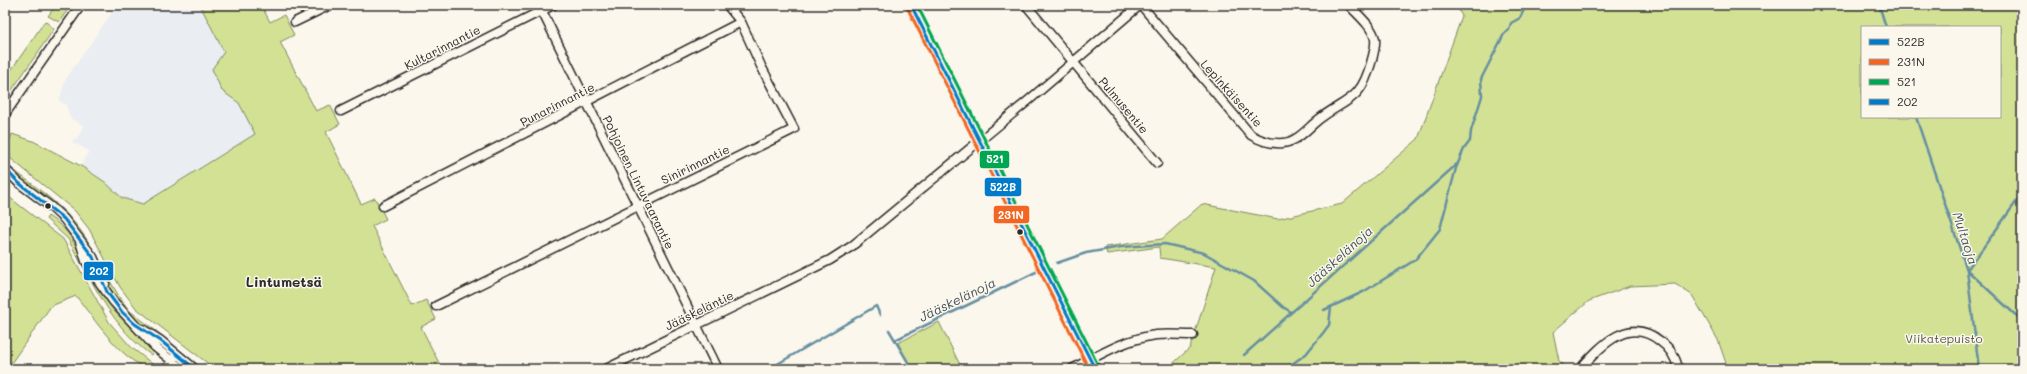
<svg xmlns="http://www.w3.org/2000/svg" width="2027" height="374" viewBox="0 0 2027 374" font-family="Mali,sans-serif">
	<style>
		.built { fill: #eaedf1 }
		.green { fill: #d3e195; stroke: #7f8660; fill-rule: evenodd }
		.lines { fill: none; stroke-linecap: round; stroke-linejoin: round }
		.stream { stroke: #668fa1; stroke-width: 2.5 }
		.minor-casing { stroke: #2b2b2b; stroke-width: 11 }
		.minor { stroke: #fbf7ec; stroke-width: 8 }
		.bus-1-casing { stroke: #fbf7ec; stroke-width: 6 }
		.bus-2-casing { stroke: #fbf7ec; stroke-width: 6 }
		.bus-3-casing { stroke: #fbf7ec; stroke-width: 6 }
		.bus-4-casing { stroke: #fbf7ec; stroke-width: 6 }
		.bus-1 { stroke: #007ac9; stroke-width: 3 }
		.bus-2 { stroke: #f26522; stroke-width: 3 }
		.bus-3 { stroke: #00a651; stroke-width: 3 }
		.bus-4 { stroke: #007ac9; stroke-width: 3 }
		.bus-dot { fill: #2b2b2b; stroke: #fbf7ec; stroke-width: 1.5 }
		.labels { text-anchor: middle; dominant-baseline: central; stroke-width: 3; stroke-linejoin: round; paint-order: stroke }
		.street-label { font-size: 12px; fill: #2b2b2b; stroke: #fbf7ec }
		.park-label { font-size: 12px; fill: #555846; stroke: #fbf7ec }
		.water-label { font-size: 13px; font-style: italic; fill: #44545c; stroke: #fbf7ec }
		.quarter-label { font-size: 14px; font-weight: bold; fill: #2b2b2b; stroke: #fbf7ec }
		.line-badge { stroke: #fbf7ec; stroke-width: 1.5 }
		.badge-label { font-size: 11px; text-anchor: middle; font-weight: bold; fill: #fff }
	</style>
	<rect width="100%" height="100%" fill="#fbf7ec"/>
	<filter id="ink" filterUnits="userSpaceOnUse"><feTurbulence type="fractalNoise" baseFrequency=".025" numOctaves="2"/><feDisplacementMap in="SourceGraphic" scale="8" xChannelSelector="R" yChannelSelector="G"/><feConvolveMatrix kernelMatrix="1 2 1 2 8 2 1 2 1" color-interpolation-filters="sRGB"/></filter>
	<g filter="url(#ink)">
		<path class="built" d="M 117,5 L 200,5 L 224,52 L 222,91 L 239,103 L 255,134 L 143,204 L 122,198 L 105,182 L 81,166 L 89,151 L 72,142 L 75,138 L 77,139 L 84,126 L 70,118 L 66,104 L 59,101 L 66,79 Z"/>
		<path class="green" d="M 56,5 L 71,5 L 59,22 L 48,16 Z
			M 200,5 L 261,5 L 270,22 L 284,15 L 294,35 L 280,42 L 316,111 L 330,105 L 340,124 L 326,132 L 361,204 L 375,198 L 386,219 L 372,226 L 412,306 L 426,300 L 436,319 L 421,327 L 442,369 L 215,369 L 136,308 L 120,287 L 89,229 L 75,211 L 10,158 L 9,143 L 12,134 L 33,141 L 81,166 L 105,182 L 122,198 L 143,204 L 255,134 L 239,103 L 222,91 L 212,69 L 224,52 Z
			M 1456,5 L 2022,5 L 2022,369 L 1906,369 L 1898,366 L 1894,369 L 1887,369 L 1886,365 L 1884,369 L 1728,369 L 1718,340 L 1692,295 L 1675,284 L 1630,286 L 1589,301 L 1553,332 L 1559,361 L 1568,369 L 1167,369 L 1190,348 L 1216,267 L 1160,258 L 1159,247 L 1107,254 L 1105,247 L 1162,239 L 1202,204 L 1278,219 L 1342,204 L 1418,139 L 1462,16 ZM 1862,27 L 2000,27 L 2000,117 L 1862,117 Z
			M 45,21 L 54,29 L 5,100 L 5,79 Z
			M 8,166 C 47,195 74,213 97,257 L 81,236 L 6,168 Z
			M 5,194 L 63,239 L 109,322 L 132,348 L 155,366 L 154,369 C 127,369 92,316 76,296 L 51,306 L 7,369 L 5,369 Z
			M 48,216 C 68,228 75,243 84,264 L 82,265 L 68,239 L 46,219 Z
			M 103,269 L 120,298 L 130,311 L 164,337 L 163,340 C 139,325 119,309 107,283 C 105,279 102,273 103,269 Z
			M 90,276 L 114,311 L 153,351 L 151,355 C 122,334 106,307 89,277 Z
			M 939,322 L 962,369 L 912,369 L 898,343 Z"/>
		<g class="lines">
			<path class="stream" d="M 1879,5 L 1886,27
				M 1916,117 L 1967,270 L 1979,369
				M 2022,194 L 1967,270 L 2022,321
				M 1057,263 L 1086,253 L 1121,247 L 1165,244 L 1204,253 L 1254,281 L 1283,307 L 1291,312
				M 1324,310 L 1363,292 L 1415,260 L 1440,229 L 1456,168 L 1464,149 L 1470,141 L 1471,131 L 1482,96 L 1481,79 L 1504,34 L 1509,30 L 1511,23 L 1520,18 L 1526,5
				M 889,330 L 895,340 L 1038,271
				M 895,340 L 912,369
				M 1244,355 L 1457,164
				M 769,369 L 876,306 L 880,315
				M 1285,369 L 1306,354 L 1323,333 L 1329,325 L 1331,307"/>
			<defs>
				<path id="minor" d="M 539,5 L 718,369
					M 911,5 L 1095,369
					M 1026,5 L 1157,163
					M 1141,5 L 1251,135 C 1261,141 1271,144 1283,143 C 1297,142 1307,129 1318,120 C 1346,98 1360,103 1371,63 C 1373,56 1376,46 1375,39 C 1372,26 1358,15 1349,5
					M 295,22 L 330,5
					M 341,111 L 553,5
					M 5,114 L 81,5
					M 5,169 L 19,183 L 51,207 L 64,219 L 93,257 L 105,284
					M 383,206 L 741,22
					M 80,241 L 86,261 L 92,272 L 113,301 L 155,347 L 182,369
					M 436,306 L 794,129 L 761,66 L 741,22 L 727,5
					M 142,329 L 161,341 L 195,369
					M 167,369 L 175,357
					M 606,369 L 830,260 L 852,246 L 1029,100 L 1140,5
					M 1072,369 C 1099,355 1125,339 1156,335 C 1168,334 1181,335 1193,335
					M 1580,369 C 1601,346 1628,315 1660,341 C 1670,348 1676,357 1678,369"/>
			</defs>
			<use href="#minor" class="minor-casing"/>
			<use href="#minor" class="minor"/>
			<defs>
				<path id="bus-1" d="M 911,5 L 1095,369"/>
				<path id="bus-2" d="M 907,7 L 1089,369"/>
				<path id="bus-3" d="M 917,5 L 1099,367"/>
				<path id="bus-4" d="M 5,169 L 19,183 L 64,219 L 93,257 L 107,292 L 122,312 L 135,324 L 161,341 L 195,369"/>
			</defs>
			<use href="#bus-1" class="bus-1-casing"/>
			<use href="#bus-2" class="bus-2-casing"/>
			<use href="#bus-3" class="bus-3-casing"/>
			<use href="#bus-4" class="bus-4-casing"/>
			<use href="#bus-1" class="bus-1"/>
			<use href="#bus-2" class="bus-2"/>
			<use href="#bus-3" class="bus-3"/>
			<use href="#bus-4" class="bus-4"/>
		</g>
	</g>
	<g class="bus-dot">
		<circle cx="48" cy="206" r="3.5"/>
		<circle cx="1020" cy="232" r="3.5"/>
	</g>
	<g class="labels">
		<g class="street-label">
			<text transform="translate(442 47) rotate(-27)">Kultarinnantie</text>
			<text transform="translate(1232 93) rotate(48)">Lepinkäisentie</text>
			<text transform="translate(557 104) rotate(-27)">Punarinnantie</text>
			<text transform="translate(1124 105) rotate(50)">Pulmusentie</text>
			<text transform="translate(695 164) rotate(-26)">Sinirinnantie</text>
			<text transform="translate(639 182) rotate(64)">Pohjoinen Lintuvaarantie</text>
			<text transform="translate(699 310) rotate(-26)">Jääskeläntie</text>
		</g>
		<g class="park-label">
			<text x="1944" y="338">Viikatepuisto</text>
		</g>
		<g class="water-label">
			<text transform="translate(1966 238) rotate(72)">Multaoja</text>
			<text transform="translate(1339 256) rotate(-42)">Jääskelänoja</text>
			<text transform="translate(957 299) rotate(-26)">Jääskelänoja</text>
		</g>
		<g class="quarter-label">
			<text x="284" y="281">Lintumetsä</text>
		</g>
	</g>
	<g class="line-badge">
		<rect x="979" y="150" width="31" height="19" rx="4" fill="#00a651"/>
		<rect x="984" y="177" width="38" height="20" rx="4" fill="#007ac9"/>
		<rect x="993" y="205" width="37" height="19" rx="4" fill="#f26522"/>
		<rect x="83" y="261" width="31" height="20" rx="4" fill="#007ac9"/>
	</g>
	<g class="badge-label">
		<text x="995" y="163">521</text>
		<text x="1003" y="191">522B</text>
		<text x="1011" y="219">231N</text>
		<text x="99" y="275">202</text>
	</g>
	<rect width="2027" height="374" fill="none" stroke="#fbf7ec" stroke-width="20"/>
	<rect x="10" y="10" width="2007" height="354" fill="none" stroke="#2b2b2b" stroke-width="1.5" filter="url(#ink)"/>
	<rect x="1861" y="26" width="140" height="92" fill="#fbf7ec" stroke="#a8a59f"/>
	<rect x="1869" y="39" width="20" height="6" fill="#007ac9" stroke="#a8a59f"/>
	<text x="1897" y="46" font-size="12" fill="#2b2b2b">522B</text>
	<rect x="1869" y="59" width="20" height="6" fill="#f26522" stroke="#a8a59f"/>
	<text x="1897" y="66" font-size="12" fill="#2b2b2b">231N</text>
	<rect x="1869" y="79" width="20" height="6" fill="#00a651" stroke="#a8a59f"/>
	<text x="1897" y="86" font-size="12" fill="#2b2b2b">521</text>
	<rect x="1869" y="99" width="20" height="6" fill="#007ac9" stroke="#a8a59f"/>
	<text x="1897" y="106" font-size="12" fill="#2b2b2b">202</text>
</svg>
